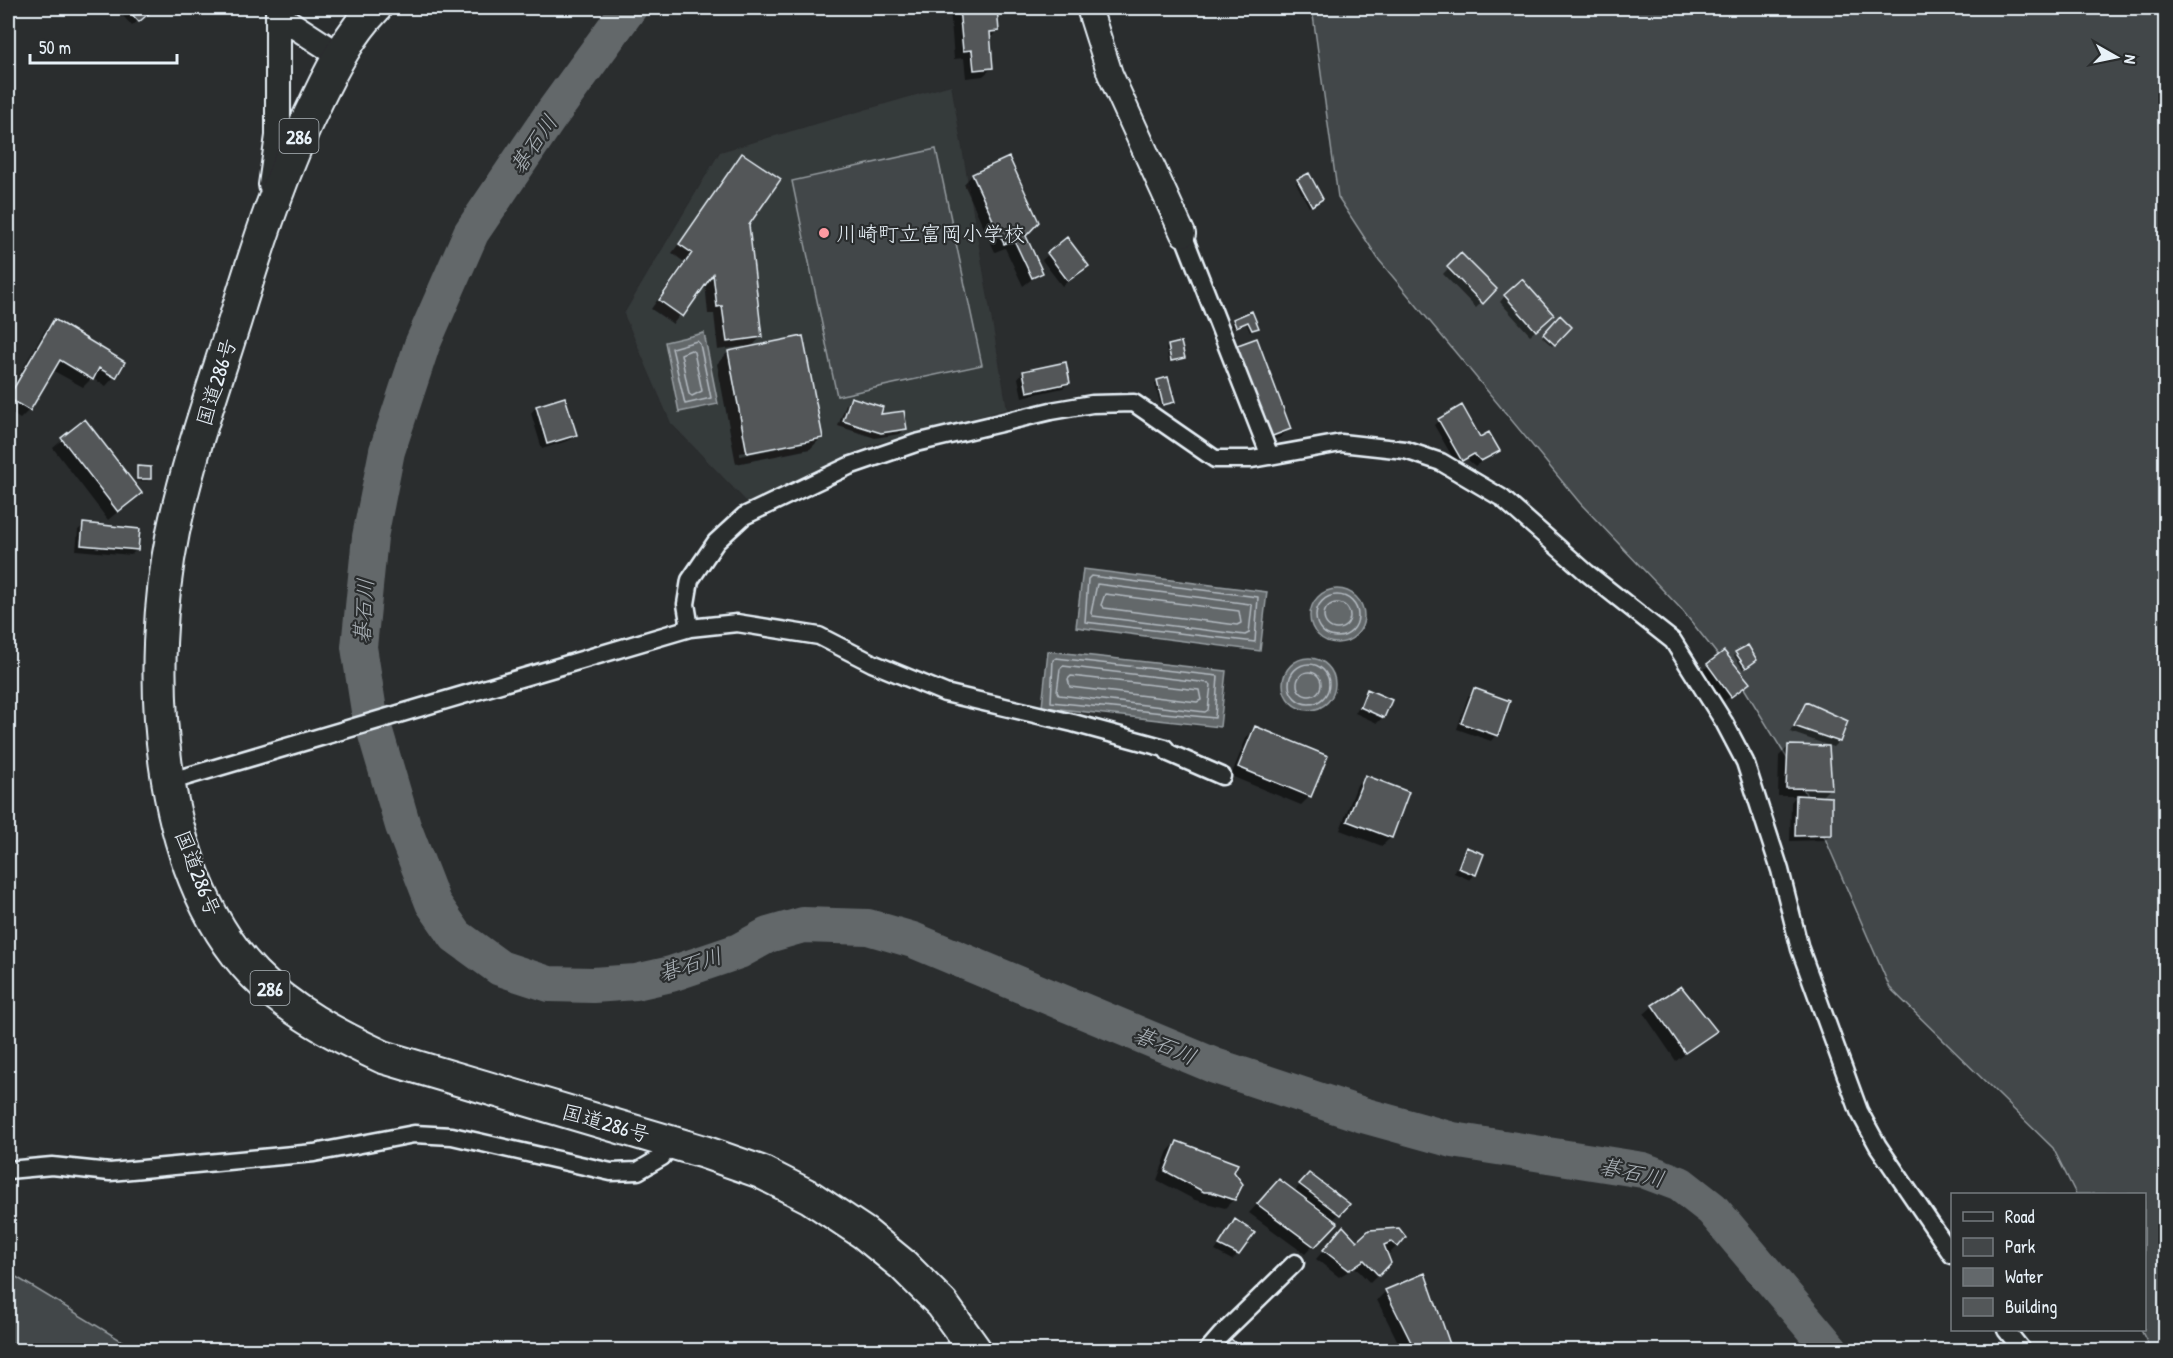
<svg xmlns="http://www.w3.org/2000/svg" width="2173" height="1358" viewBox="0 0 2173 1358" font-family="'Patrick Hand','Klee One',sans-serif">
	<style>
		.built { fill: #363a3b }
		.green { fill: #424648; stroke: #959ca0; stroke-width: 1.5 }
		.water { fill: #63686b; stroke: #989fa3; stroke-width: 1.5 }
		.shadow { fill: #0007; fill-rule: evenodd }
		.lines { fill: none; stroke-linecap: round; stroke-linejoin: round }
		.shore { stroke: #b3bac0; stroke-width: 1.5 }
		.river { stroke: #63686b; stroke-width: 36 }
		.building { fill: #535759; stroke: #e8f1f8; stroke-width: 1.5 }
		.street-casing { stroke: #e8f1f8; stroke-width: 21 }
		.secondary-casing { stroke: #e8f1f8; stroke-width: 28 }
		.highway-casing { stroke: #e8f1f8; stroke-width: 36 }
		.street { stroke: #2a2d2e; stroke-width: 16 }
		.secondary { stroke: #2a2d2e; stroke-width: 24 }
		.highway { stroke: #2a2d2e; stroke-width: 32 }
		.poi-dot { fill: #ff9aa2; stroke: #2a2d2e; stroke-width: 2 }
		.labels { text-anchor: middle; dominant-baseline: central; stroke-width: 4.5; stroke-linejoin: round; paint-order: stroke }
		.shield { fill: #2a2d2e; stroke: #afb6bb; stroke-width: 1.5 }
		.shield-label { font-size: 20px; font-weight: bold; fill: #e8f1f8 }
		.poi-label { font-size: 21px; fill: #e8f1f8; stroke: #2a2d2e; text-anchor: start }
		.street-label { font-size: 21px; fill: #e8f1f8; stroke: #2a2d2e }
		.water-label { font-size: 22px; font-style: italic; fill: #acb3b9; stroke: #2a2d2e }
	</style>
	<rect width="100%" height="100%" fill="#2a2d2e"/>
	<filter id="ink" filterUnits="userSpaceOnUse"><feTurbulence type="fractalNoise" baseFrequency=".0167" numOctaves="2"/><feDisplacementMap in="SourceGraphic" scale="12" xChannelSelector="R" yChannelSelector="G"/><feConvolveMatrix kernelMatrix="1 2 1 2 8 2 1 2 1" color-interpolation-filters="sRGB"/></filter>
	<g filter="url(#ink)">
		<path class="built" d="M 951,85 L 1007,409 L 871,445 L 749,504 L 671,423 L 624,314 L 720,152 Z"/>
		<path class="green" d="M 1312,8 L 2165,8 L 2165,1350 L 2151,1350 L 2141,1330 L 2144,1330 L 2144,1194 L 2076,1194 L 2053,1148 L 1890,988 L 1798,776 L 1744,688 L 1682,610 L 1580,503 L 1379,260 L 1338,197 Z
			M 936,149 L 982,365 L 837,396 L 792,181 Z
			M 8,1272 L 137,1350 L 8,1350 Z"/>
		<path class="water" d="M 704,333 L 718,404 L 679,412 L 665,342 Z
			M 1083,569 L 1267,592 L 1260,651 L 1076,627 Z
			M1310 616a27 27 0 1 1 54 0a27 27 0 1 1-54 0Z
			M 1048,651 L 1226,671 L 1220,727 L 1042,707 Z
			M1283 684a26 26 0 1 1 52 0a26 26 0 1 1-52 0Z"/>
		<path class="shadow" d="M 116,8 L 153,8 L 132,26 Z
			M 206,8 L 215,8 L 209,12 Z
			M 950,8 L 996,8 L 998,30 L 989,39 L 992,68 L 983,76 L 966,78 L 964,58 L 954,59 Z
			M 743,155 L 747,225 L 761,337 L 750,348 L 822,437 L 810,449 L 736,464 L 717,364 L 728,352 L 745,349 L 745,346 L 718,350 L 714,314 L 708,314 L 705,283 L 673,324 L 651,309 L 684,262 L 672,253 ZM 810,439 L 810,442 L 740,456 L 740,453 Z
			M 1008,159 L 1024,236 L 1041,272 L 1023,286 L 1005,248 L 995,252 L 964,184 L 972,175 Z
			M 1298,180 L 1319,201 L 1309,207 L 1296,183 Z
			M 1067,239 L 1081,271 L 1062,286 L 1042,260 Z
			M 1461,255 L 1495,289 L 1476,308 L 1443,274 Z
			M 1505,296 L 1547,321 L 1530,335 L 1500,302 Z
			M 1251,313 L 1257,327 L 1255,330 L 1250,332 L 1246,323 L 1233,328 L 1231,323 L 1233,321 Z
			M 1560,317 L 1570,327 L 1552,346 L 1542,337 Z
			M 54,321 L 114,377 L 106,386 L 92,378 L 83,387 L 52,370 L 29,410 L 20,419 L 8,411 L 8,394 L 45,330 Z
			M 1169,346 L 1184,357 L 1169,362 L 1166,348 Z
			M 1236,347 L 1290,428 L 1281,437 L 1261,445 Z
			M 1023,372 L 1069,383 L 1063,388 L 1022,397 L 1018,378 Z
			M 1157,381 L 1173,401 L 1171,404 L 1161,406 L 1155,384 Z
			M 851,398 L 879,416 L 905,429 L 900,434 L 875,438 L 838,426 L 846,404 Z
			M 536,407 L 575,435 L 570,440 L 542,449 L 531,413 Z
			M 1439,420 L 1480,439 L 1498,450 L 1475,466 L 1467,459 L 1457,465 L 1434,425 Z
			M 85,421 L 140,493 L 108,520 L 53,448 Z
			M 138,468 L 150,478 L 147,481 L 135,481 Z
			M 84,525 L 136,550 L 131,555 L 76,550 L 78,530 Z
			M 1724,653 L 1742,688 L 1724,701 L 1702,671 Z
			M 1736,653 L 1753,662 L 1743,669 L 1734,656 Z
			M 1474,690 L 1496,735 L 1491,741 L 1457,729 L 1468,696 Z
			M 1368,691 L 1383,717 L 1377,723 L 1355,713 Z
			M 1807,704 L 1846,721 L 1838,742 L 1833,747 L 1790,732 Z
			M 1256,728 L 1310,796 L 1301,805 L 1231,776 L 1247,736 Z
			M 1788,747 L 1830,788 L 1820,798 L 1830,834 L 1825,840 L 1790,841 L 1791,802 L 1796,796 L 1778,796 L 1779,756 Z
			M 1365,776 L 1391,837 L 1382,846 L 1340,830 L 1357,785 Z
			M 1466,849 L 1475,874 L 1474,875 L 1474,872 L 1457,866 Z
			M 1455,868 L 1474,875 L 1470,880 L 1454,873 Z
			M 1653,1006 L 1715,1031 L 1676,1061 L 1644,1014 Z
			M 1177,1142 L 1232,1172 L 1234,1199 L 1225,1208 L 1195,1200 L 1157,1180 L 1168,1151 Z
			M 1304,1180 L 1348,1204 L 1332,1221 L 1335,1223 L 1305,1254 L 1249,1213 L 1271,1189 L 1294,1192 Z
			M 1236,1221 L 1238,1254 L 1232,1260 L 1215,1251 Z
			M 1399,1230 L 1397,1246 L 1389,1254 L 1385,1252 L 1378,1275 L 1370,1283 L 1355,1267 L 1339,1277 L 1316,1259 L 1335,1237 L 1357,1243 Z
			M 1424,1275 L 1450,1350 L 1402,1350 L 1377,1300 L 1386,1291 Z"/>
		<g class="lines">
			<path class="shore" d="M 697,341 L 700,344 L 711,398 L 685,404 L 672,348 Z
				M 691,350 L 694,352 L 702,391 L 692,396 L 689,394 L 681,354 Z
				M 1091,576 L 1258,597 L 1255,642 L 1085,622 L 1088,579 Z
				M 1097,584 L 1250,604 L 1252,606 L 1249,633 L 1245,635 L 1093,616 L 1091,613 Z
				M 1105,594 L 1239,611 L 1241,623 L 1237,625 L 1104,608 L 1101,605 Z
				M1316 616a21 21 0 1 1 42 0a21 21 0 1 1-42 0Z
				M1324 616a13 13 0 1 1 26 0a13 13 0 1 1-26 0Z
				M 1056,658 L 1218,676 L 1215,718 L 1051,702 L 1053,660 Z
				M1289 684a20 20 0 1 1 40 0a20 20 0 1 1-40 0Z
				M 1063,666 L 1209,683 L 1211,685 L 1208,710 L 1205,712 L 1059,695 L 1057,692 L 1060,669 Z
				M1297 684a12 12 0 1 1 24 0a12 12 0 1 1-24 0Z
				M 1071,676 L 1199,690 L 1201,700 L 1197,702 L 1070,687 L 1068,679 Z"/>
			<path class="river" d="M 629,8 L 549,118 L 471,233 L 422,345 L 387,451 L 370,537 L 359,647 L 369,711 L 403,826 L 433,903 L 456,936 L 500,968 L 549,984 L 593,985 L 636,982 L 671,974 L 739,951 L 768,935 L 803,925 L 868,927 L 913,940 L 1215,1066 L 1363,1115 L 1453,1140 L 1643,1170 L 1680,1184 L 1712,1209 L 1831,1350"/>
		</g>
		<path class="building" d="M 126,8 L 155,8 L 139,22 Z
			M 959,8 L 997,8 L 999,31 L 990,32 L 993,68 L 974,70 L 972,50 L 963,51 Z
			M 742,153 L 781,179 L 749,225 L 762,337 L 727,342 L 722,306 L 717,307 L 713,274 L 683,317 L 659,300 L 692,253 L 679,244 Z
			M 1009,157 L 1039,222 L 1026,236 L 1043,273 L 1032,278 L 1014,240 L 1004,244 L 972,174 Z
			M 1309,173 L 1323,199 L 1312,206 L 1297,179 Z
			M 1067,237 L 1089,266 L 1068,281 L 1047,253 Z
			M 1461,253 L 1497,289 L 1483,304 L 1447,267 Z
			M 1522,279 L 1554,315 L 1536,331 L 1504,295 Z
			M 1252,311 L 1259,328 L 1252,330 L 1248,322 L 1236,327 L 1233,319 Z
			M 1560,315 L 1572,327 L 1555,345 L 1543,334 Z
			M 54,319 L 125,362 L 116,378 L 99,368 L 93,380 L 60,360 L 30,411 L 8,398 Z
			M 803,336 L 823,438 L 747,453 L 728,351 Z
			M 1257,338 L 1291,429 L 1270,437 L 1235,346 Z
			M 1181,342 L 1185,358 L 1171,361 L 1168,345 Z
			M 1066,362 L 1070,383 L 1027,392 L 1023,371 Z
			M 1168,377 L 1175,402 L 1163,405 L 1157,380 Z
			M 565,397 L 577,435 L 547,444 L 536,406 Z
			M 851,397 L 883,407 L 881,414 L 904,411 L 907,429 L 881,433 L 843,421 Z
			M 1462,405 L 1480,437 L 1489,432 L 1500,451 L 1481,461 L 1474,454 L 1462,461 L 1438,419 Z
			M 85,419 L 142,493 L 118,512 L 61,438 Z
			M 137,466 L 151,467 L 151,479 L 137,479 Z
			M 83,523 L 140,529 L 138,550 L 81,545 Z
			M 1748,645 L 1757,660 L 1746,668 L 1735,652 Z
			M 1724,651 L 1750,683 L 1731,697 L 1707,664 Z
			M 1474,688 L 1510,701 L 1498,736 L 1461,723 Z
			M 1367,689 L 1392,700 L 1384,718 L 1360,707 Z
			M 1806,702 L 1848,721 L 1840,742 L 1794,726 Z
			M 1255,726 L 1328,756 L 1311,797 L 1238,767 Z
			M 1788,745 L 1829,746 L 1832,789 L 1786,788 Z
			M 1365,775 L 1409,792 L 1392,838 L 1347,821 Z
			M 1796,795 L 1832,797 L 1832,835 L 1795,836 Z
			M 1466,847 L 1484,854 L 1476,875 L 1458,868 Z
			M 1681,986 L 1717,1031 L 1685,1053 L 1652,1005 Z
			M 1177,1141 L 1238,1164 L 1234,1172 L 1243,1184 L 1235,1200 L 1211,1192 L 1204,1192 L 1165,1171 Z
			M 1309,1173 L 1350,1204 L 1340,1215 L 1299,1184 Z
			M 1279,1179 L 1338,1223 L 1315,1247 L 1257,1204 Z
			M 1235,1219 L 1255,1233 L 1239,1255 L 1219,1245 Z
			M 1343,1226 L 1357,1241 L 1369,1230 L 1399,1228 L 1406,1237 L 1398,1247 L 1391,1242 L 1384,1245 L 1391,1263 L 1379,1276 L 1364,1260 L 1349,1270 L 1323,1250 Z
			M 1425,1273 L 1452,1350 L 1415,1350 L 1385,1290 Z
			M 1231,1339 L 1241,1348 L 1239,1350 L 1219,1350 Z"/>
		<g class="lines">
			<defs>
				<path id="street" d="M 1183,234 L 1270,456
					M 690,628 L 686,604 L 690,580 L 716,542 L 744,516 L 849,466 L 916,443 L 1051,411 L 1092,404 L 1134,403 L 1215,459 L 1252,459 L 1341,443 L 1405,450 L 1441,462 L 1502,498 L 1587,573 L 1673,641 L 1724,722 L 1745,762 L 1780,870 L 1800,949 L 1859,1111 L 1878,1146 L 1952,1255
					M 168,782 L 690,628 L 737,623 L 819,636 L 872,663 L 945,693 L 1073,723 L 1165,748 L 1169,753 L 1222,776
					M 8,1170 L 52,1166 L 110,1172 L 314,1153 L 414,1134 L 452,1136 L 611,1172 L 638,1171 L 662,1157 L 673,1142
					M 2006,1330 L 2022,1350
					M 1208,1350 L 1221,1335 L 1295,1263"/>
				<path id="secondary" d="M 1089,8 L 1110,74 L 1183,234
					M 279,16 L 339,55
					M 271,185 L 278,136 L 278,8"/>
				<path id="highway" d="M 375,8 C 350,34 334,65 318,98 C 282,170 258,244 235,320 C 213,390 188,460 173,532 C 146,665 153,869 254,974 C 290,1011 336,1035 383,1057 L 704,1152 L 761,1172 L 810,1197 L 864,1233 L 903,1265 L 942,1304 L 975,1350"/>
			</defs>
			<use href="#street" class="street-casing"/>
			<use href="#secondary" class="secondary-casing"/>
			<use href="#highway" class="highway-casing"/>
			<use href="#street" class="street"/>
			<use href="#secondary" class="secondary"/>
			<use href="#highway" class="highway"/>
		</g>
	</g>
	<circle class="poi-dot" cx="824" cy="233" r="6"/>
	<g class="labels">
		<g class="shield">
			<rect x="279.5" y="119" width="39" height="34" rx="4.5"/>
			<rect x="250.5" y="971" width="39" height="34" rx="4.5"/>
		</g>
		<g class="shield-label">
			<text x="299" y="136">286</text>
			<text x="270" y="988">286</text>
		</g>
		<g class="poi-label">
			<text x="836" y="233">川崎町立富岡小学校</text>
		</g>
		<g class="street-label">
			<text transform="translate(216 382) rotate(-73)">国道286号</text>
			<text transform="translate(198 873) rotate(69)">国道286号</text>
			<text transform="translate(606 1123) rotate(16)">国道286号</text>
		</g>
		<g class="water-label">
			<text transform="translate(533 144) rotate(-55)">碁石川</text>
			<text transform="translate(363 611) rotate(-86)">碁石川</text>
			<text transform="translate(690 964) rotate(-17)">碁石川</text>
			<text transform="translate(1165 1045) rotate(23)">碁石川</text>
			<text transform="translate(1632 1172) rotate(13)">碁石川</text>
		</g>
	</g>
	<rect width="2173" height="1358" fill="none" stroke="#2a2d2e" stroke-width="30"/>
	<rect x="15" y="15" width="2143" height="1328" fill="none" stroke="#e8f1f8" stroke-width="2" filter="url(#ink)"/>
	<rect x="1951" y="1193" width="195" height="138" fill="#2a2d2e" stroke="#767b7f" stroke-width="1.5"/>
	<rect x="1963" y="1212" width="30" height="9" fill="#2a2d2e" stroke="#767b7f" stroke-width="1.5"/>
	<text x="2005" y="1223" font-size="18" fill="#e8f1f8">Road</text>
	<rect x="1963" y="1238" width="30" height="18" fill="#424648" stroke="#767b7f" stroke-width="1.5"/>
	<text x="2005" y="1253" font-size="18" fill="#e8f1f8">Park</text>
	<rect x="1963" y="1268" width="30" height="18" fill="#63686b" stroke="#767b7f" stroke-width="1.5"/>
	<text x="2005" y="1283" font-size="18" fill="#e8f1f8">Water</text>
	<rect x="1963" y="1298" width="30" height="18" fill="#535759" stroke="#767b7f" stroke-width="1.5"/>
	<text x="2005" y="1313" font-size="18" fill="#e8f1f8">Building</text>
	<g transform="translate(2116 57) rotate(99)" stroke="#2a2d2e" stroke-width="4.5" paint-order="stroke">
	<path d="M0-4.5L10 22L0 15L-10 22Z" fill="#e8f1f8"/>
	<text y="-9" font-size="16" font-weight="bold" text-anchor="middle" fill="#e8f1f8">N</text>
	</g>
	<path d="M30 54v9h147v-9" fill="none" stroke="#e8f1f8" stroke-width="3"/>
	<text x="39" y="54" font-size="18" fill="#e8f1f8" stroke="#2a2d2e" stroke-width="4.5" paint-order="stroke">50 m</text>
</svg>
